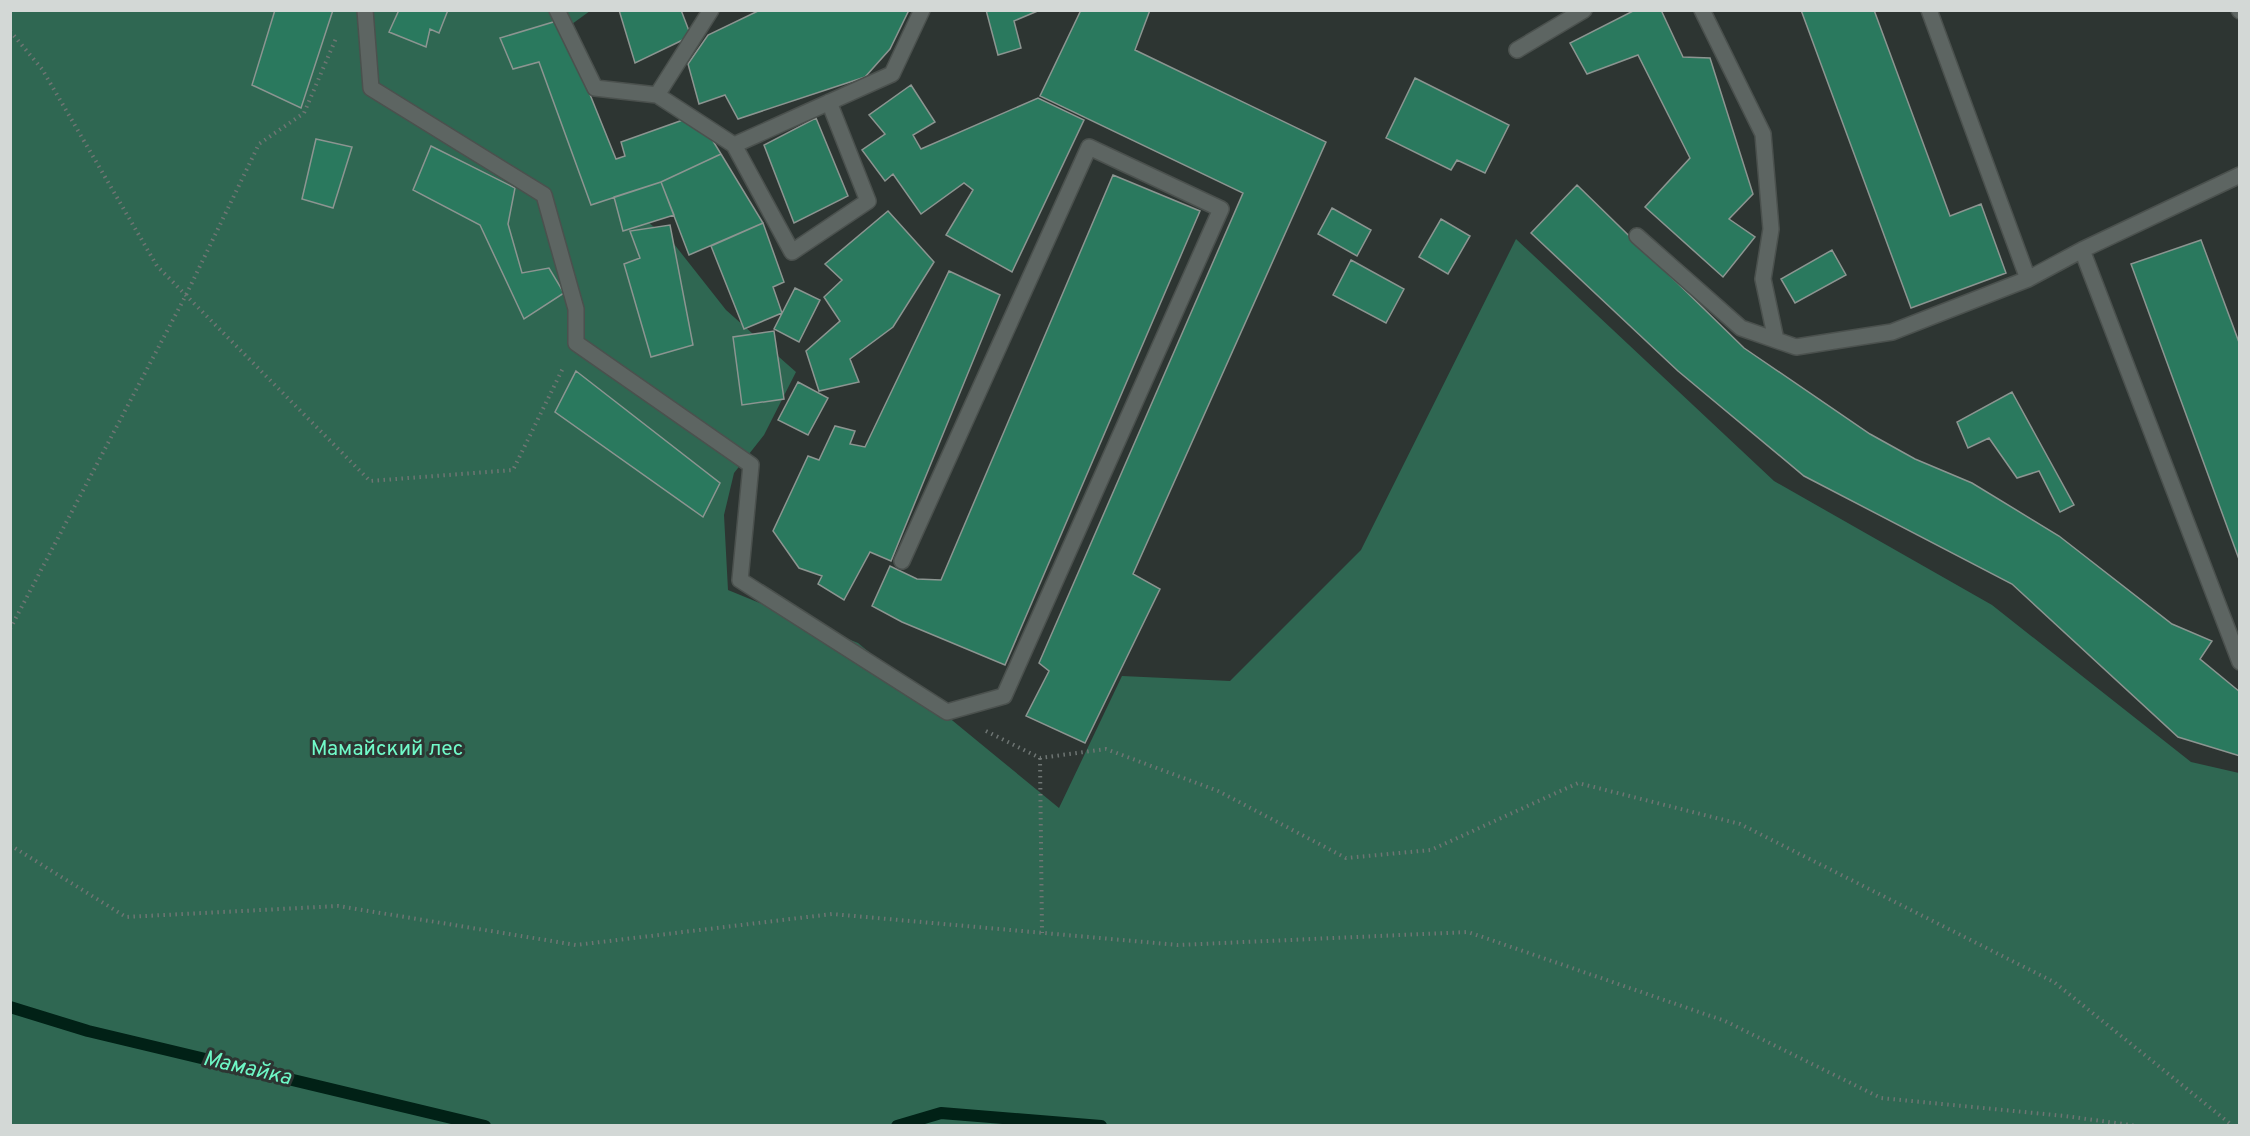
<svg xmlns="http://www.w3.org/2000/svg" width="2250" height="1136" viewBox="0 0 2250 1136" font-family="Overpass,sans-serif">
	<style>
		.green { fill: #2f6752 }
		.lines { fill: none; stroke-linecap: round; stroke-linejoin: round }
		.stream { stroke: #012116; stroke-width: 12 }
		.building { fill: #2a795e; stroke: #8c9591; stroke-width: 1.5 }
		.service-casing { stroke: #4b514e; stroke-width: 18 }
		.path { stroke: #6e7573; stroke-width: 4; stroke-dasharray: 1.5 4.5; stroke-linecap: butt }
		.service { stroke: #5d6562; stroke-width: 15 }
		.labels { text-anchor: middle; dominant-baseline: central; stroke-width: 6; stroke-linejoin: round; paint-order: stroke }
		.park-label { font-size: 21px; fill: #71fac9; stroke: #2d3532 }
		.water-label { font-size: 22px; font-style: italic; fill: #6ef8c6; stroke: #2d3532 }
	</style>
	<rect width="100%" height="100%" fill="#2d3532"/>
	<path class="green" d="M 10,11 L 590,11 L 572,24 L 600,181 L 674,244 L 726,310 L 796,372 L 764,435 L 734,473 L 724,515 L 728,590 L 858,643 L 1059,808 L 1122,676 L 1230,681 L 1361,550 L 1516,239 L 1774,481 L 1992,605 L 2191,762 L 2239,773 L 2239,1125 L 11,1125 Z"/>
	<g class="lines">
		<path class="stream" d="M 10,1007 L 88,1031 L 485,1126
			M 897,1126 L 941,1113 L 1101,1126"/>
	</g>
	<path class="building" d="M 275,10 L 333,10 L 301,108 L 252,85 Z
		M 399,10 L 448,10 L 439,33 L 430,29 L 426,47 L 389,32 Z
		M 619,10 L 681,10 L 691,36 L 635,63 Z
		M 760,10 L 909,10 L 890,49 L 865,77 L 738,119 L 725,95 L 699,104 L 688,64 L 708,35 Z
		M 986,10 L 1040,10 L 1014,21 L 1021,48 L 998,55 Z
		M 1081,10 L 1150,10 L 1135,50 L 1326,142 L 1133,574 L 1160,589 L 1085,743 L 1026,716 L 1049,671 L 1039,663 L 1243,193 L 1040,96 Z
		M 1635,10 L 1661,10 L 1683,57 L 1710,58 L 1753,194 L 1729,219 L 1755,237 L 1723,277 L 1645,207 L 1690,158 L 1638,55 L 1587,74 L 1570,43 Z
		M 1801,10 L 1874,10 L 1950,216 L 1981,204 L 2006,273 L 1911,308 Z
		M 560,20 L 616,159 L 625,156 L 621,142 L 697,115 L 721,154 L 661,182 L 591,205 L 539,62 L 513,69 L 500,38 Z
		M 1415,78 L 1509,125 L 1485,173 L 1457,160 L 1451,170 L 1386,138 Z
		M 911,85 L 935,122 L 913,135 L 921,149 L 1038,98 L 1084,120 L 1012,272 L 946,235 L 973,190 L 964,183 L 921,214 L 893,174 L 885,181 L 862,150 L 885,134 L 869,115 Z
		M 816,118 L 848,196 L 794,223 L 764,145 Z
		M 316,139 L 352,147 L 333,208 L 302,199 Z
		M 431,146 L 515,188 L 508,224 L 522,273 L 549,268 L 564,293 L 524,319 L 480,225 L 413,190 Z
		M 721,154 L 763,223 L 689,255 L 661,182 Z
		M 1113,175 L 1200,211 L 1005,665 L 902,622 L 872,606 L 890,566 L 917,579 L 941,580 Z
		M 661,182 L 674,215 L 623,231 L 614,197 Z
		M 1577,185 L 1744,348 L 1870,434 L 1915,459 L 1972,483 L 2059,536 L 2172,624 L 2212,641 L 2200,659 L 2240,692 L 2240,756 L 2178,737 L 2012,584 L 1804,476 L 1678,371 L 1531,233 Z
		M 1332,208 L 1371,230 L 1357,256 L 1318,234 Z
		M 888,211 L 934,262 L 893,327 L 850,359 L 859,382 L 819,391 L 806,351 L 840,321 L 824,297 L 842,280 L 825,264 Z
		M 1441,219 L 1470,236 L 1448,274 L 1419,257 Z
		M 763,223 L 784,282 L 773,287 L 782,313 L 744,329 L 711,246 Z
		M 670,225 L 693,345 L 651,357 L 624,264 L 640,258 L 630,231 Z
		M 2201,240 L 2240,345 L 2240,562 L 2131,264 Z
		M 1832,250 L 1846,275 L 1795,303 L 1781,279 Z
		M 1351,260 L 1404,289 L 1386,323 L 1333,295 Z
		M 949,271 L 1000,295 L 891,561 L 870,552 L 844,600 L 818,584 L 822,576 L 799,568 L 773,531 L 808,456 L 819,460 L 835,426 L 855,431 L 850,444 L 865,447 Z
		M 795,288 L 820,300 L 799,342 L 774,329 Z
		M 774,331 L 784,399 L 742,405 L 733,337 Z
		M 576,371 L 720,483 L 703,517 L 555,412 Z
		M 798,382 L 828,398 L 808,435 L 778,420 Z
		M 2012,392 L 2074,505 L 2060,512 L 2039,471 L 2017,478 L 1989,438 L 1968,448 L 1957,422 Z"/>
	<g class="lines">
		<defs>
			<path id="service" d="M 365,10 L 371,88 L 544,195 L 576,309 L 576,343 L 751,465 L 740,580 L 947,712 L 1004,696 L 1221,209 L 1089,147 L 902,561
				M 557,10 L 595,88 L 657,95
				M 711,10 L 657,95 L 734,145 L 892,74 L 922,10
				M 1702,10 L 1763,134 L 1771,229 L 1763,279 L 1776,340
				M 1929,10 L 2028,279 L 2082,250 L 2240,175
				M 2239,10 L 2240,11
				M 1517,50 L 1584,10
				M 734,145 L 792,252 L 868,201 L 829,102
				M 1637,236 L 1741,328 L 1796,347 L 1892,332 L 2028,279
				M 2082,250 L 2240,662"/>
		</defs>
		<use href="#service" class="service-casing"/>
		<path class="path" d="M 10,31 L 42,69 L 157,266 L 370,481 L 513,470 L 563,368
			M 10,629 L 186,295 L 259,144 L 304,113 L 337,36
			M 986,731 L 1040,758 L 1106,749 L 1218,791 L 1346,858 L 1431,850 L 1578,783 L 1740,824 L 2054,982 L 2233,1126
			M 1040,758 L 1042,933
			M 10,845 L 126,917 L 338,906 L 576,945 L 832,914 L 1178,945 L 1468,932 L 1725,1021 L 1881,1098 L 2065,1116 L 2138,1126"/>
		<use href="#service" class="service"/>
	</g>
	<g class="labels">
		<g class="park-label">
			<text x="387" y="749">Мамайский лес</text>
		</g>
		<g class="water-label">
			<text transform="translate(247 1069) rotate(13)">Мамайка</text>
		</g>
	</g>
	<rect width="2250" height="1136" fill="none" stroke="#d3d8d6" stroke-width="24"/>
</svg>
